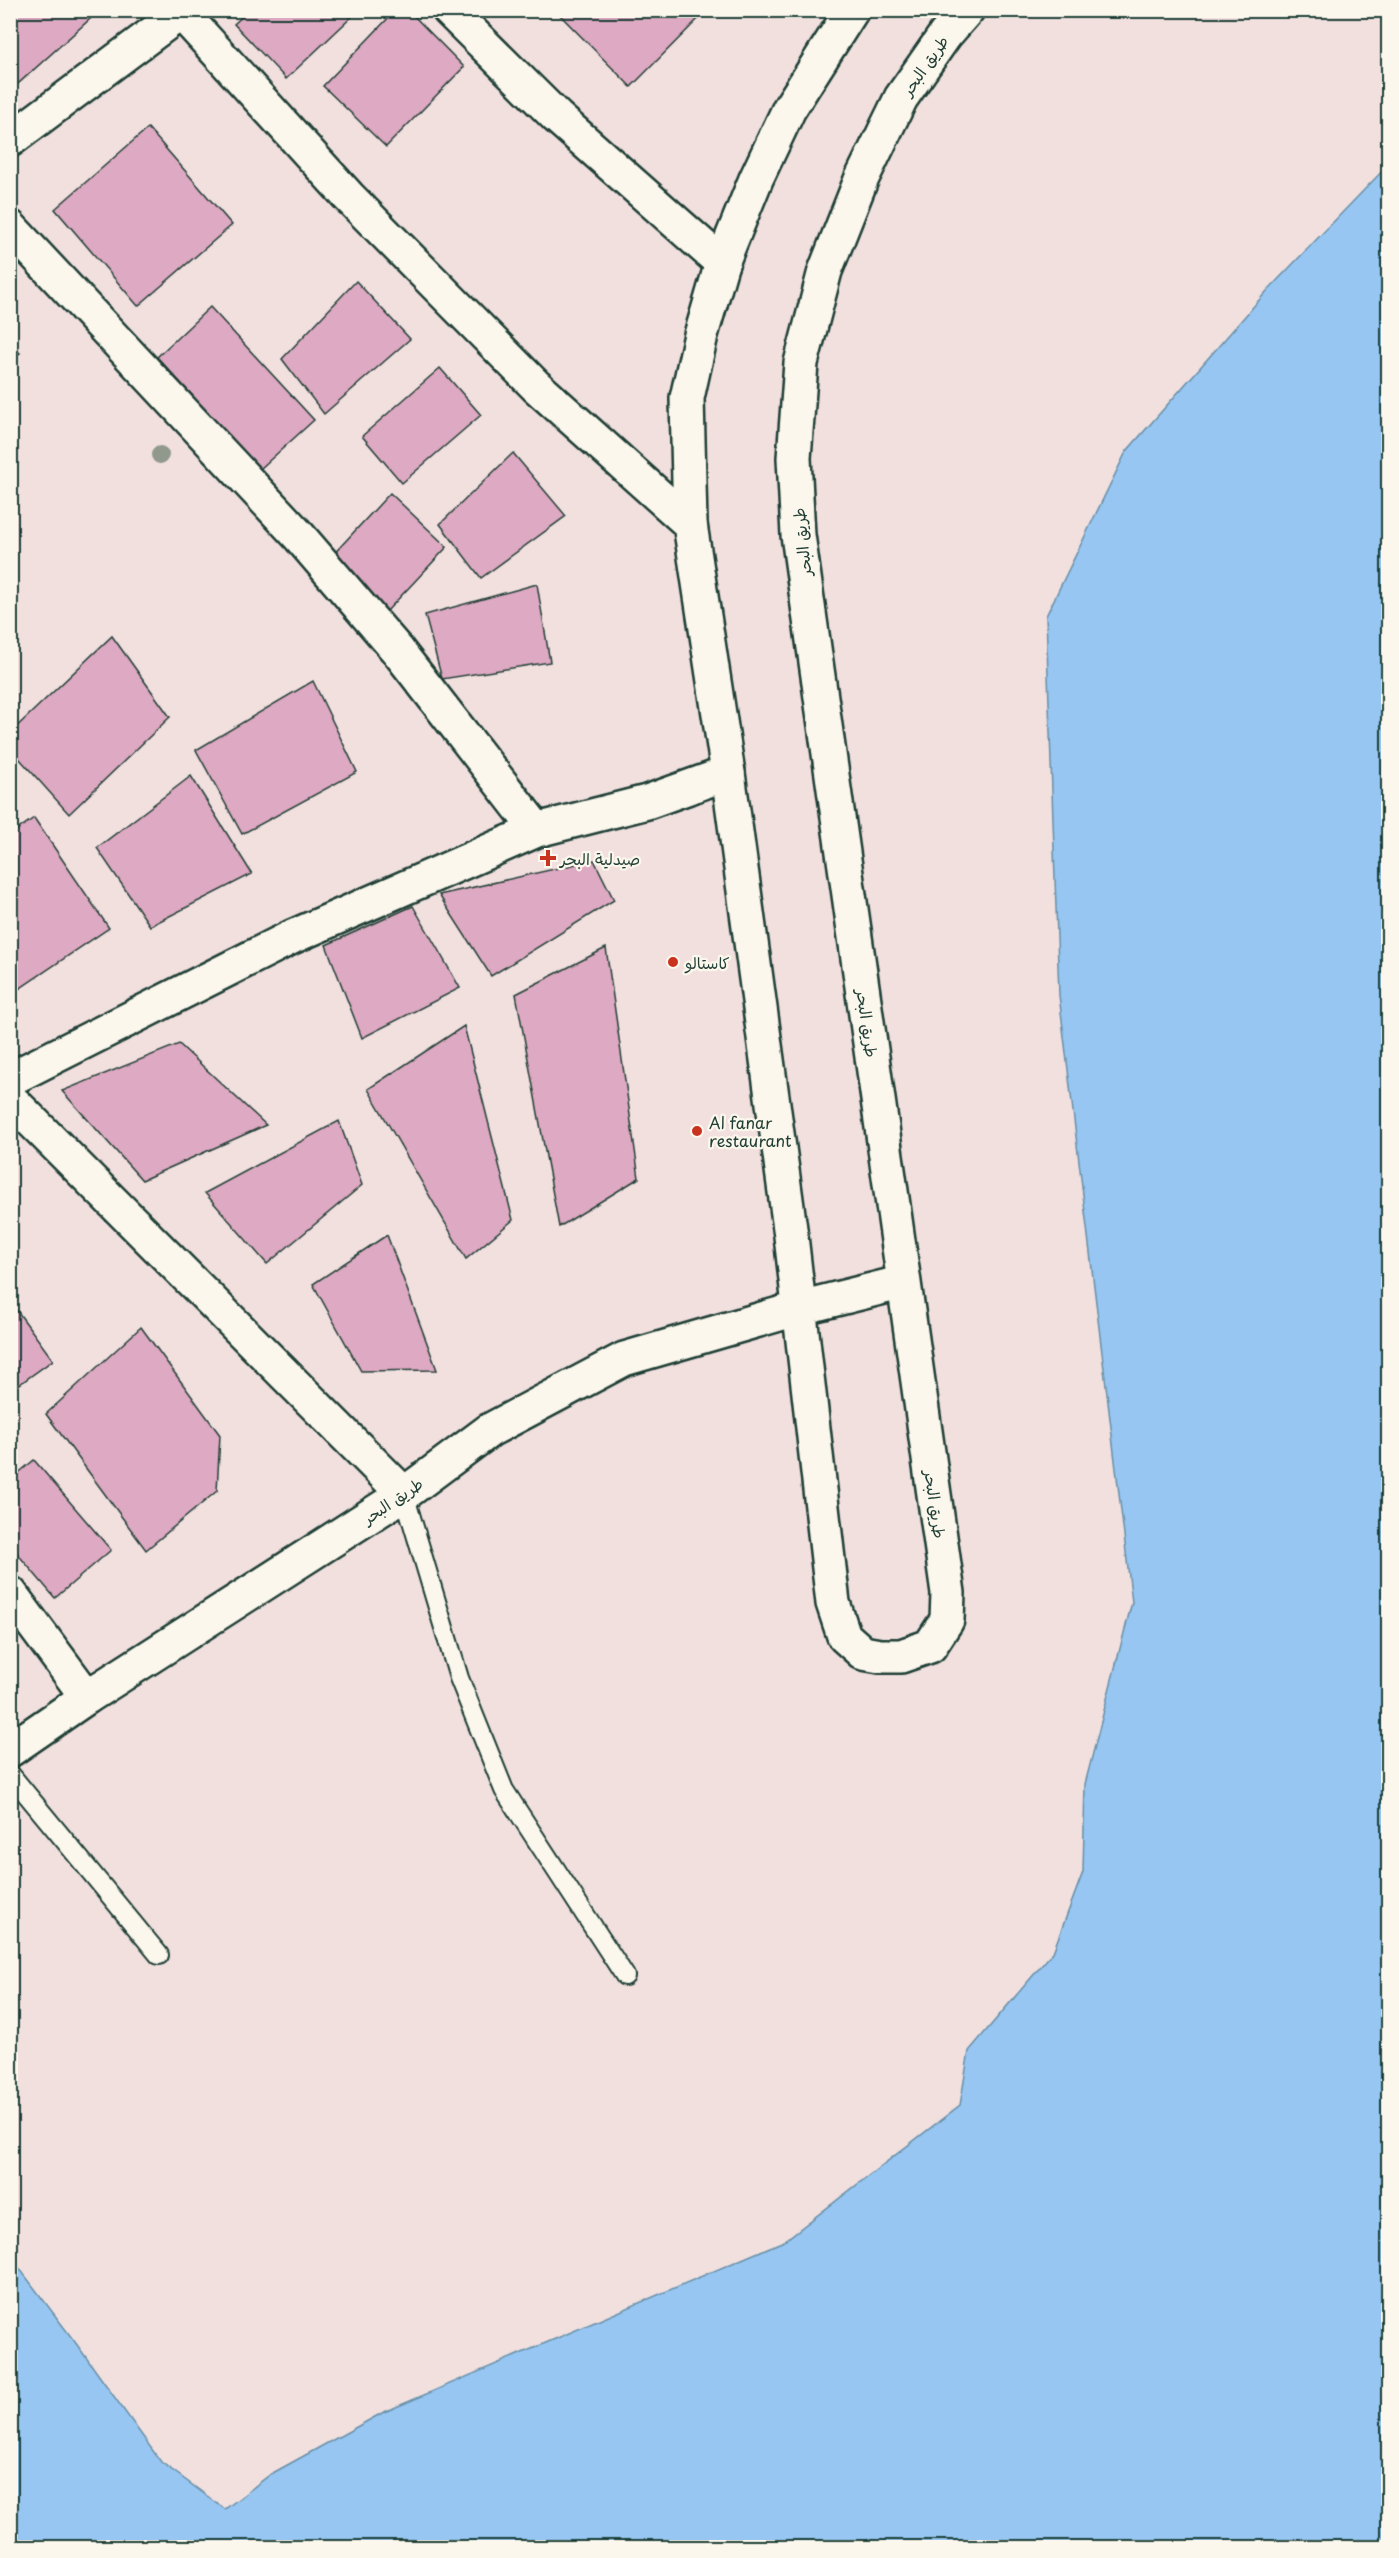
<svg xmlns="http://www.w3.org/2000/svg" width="1399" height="2558" viewBox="0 0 1399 2558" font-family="'Playpen Sans','Playpen Sans Arabic',sans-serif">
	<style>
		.water { fill: #97c6f2; stroke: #678fa6; stroke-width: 1.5 }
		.building { fill: #dea9c2; stroke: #1f3d34; stroke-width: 1.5 }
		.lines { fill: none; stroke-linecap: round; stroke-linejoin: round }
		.lane-casing { stroke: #1f3d34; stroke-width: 22 }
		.street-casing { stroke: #1f3d34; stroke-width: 38 }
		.highway-casing { stroke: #1f3d34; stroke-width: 38 }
		.lane { stroke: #fbf7ec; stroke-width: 18 }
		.street { stroke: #fbf7ec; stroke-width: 33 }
		.highway { stroke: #fbf7ec; stroke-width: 33 }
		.tree { fill: #91988c }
		.poi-dot { fill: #c8321e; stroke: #fbf7ec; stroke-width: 2 }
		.labels { text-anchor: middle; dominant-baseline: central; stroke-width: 4.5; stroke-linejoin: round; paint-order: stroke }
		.street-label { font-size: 16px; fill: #1f3d34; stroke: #fbf7ec }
		.poi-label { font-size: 16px; fill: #1f3d34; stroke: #fbf7ec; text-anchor: start }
	</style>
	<rect width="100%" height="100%" fill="#f2e0df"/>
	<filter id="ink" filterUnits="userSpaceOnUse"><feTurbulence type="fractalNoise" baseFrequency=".0167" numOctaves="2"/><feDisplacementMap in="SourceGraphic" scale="12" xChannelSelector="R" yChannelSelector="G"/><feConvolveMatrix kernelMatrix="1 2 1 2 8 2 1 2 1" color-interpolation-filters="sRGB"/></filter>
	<g filter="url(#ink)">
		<path class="water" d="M 1388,165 L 1388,2547 L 11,2547 L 11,2257 L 75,2342 L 161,2462 L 225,2509 L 271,2474 L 382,2413 L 784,2241 L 960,2105 L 969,2051 L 1053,1952 L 1083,1872 L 1085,1784 L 1132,1602 L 1059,995 L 1046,616 L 1126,452 L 1267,291 Z"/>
		<path class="building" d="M 10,10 L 100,10 L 10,91 Z
			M 249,10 L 359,10 L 286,79 L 234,24 Z
			M 396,10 L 408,10 L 464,67 L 386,147 L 323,86 Z
			M 555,10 L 707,10 L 631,87 Z
			M 148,128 L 232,225 L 138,306 L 55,209 Z
			M 356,281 L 410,339 L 324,414 L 282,359 Z
			M 210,307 L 314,420 L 260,469 L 157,357 Z
			M 10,344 L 20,353 L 10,358 Z
			M 440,368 L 481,415 L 402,483 L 362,436 Z
			M 513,453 L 566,516 L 481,578 L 440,524 Z
			M 390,493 L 447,547 L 386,612 L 329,559 Z
			M 537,584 L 550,662 L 442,679 L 425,615 Z
			M 112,636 L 170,717 L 69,814 L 10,748 L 10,733 Z
			M 313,681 L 357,772 L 242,834 L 196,750 Z
			M 191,776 L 252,874 L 150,926 L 97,848 Z
			M 34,818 L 109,928 L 10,995 L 10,835 Z
			M 594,860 L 614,900 L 491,976 L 439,895 Z
			M 413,906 L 460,988 L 362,1038 L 326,945 Z
			M 606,948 L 639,1178 L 559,1227 L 516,994 Z
			M 464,1026 L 513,1220 L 466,1259 L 368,1089 Z
			M 179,1044 L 266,1125 L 142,1180 L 62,1091 Z
			M 339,1121 L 362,1185 L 267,1264 L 205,1193 Z
			M 387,1235 L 437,1370 L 361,1371 L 313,1284 Z
			M 10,1301 L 53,1360 L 10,1391 Z
			M 141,1327 L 220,1435 L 217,1491 L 146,1550 L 46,1414 Z
			M 34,1460 L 111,1550 L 55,1598 L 10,1545 L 10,1480 Z"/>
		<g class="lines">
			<defs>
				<path id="lane" d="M 404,1494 L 459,1678 L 504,1790 L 625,1976
					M 10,1774 L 159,1955"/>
				<path id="street" d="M 179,10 L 349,197 L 536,386 L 690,524
					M 449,10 L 557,117 L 722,263
					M 10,140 L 184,10
					M 10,227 L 299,536 L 398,651 L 537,830
					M 10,1079 L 292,937 L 537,830 L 647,802 L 728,773
					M 10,1099 L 404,1494
					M 10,1593 L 87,1697"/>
				<path id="highway" d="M 852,10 L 789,109 L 756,179 L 722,263 L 701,335 L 687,398 L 690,524 L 728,773 L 791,1236 L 833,1603 L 844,1636 L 863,1653 L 880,1656 L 901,1656 L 930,1646 L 947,1620 L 948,1593 L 798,535 L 794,458 L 801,363 L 825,271 L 861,180 L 901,98 L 945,35 L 967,10
					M 10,1750 L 87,1697 L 404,1494 L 490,1430 L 624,1359 L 800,1308 L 904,1282"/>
			</defs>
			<use href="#lane" class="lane-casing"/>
			<use href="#street" class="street-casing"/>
			<use href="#highway" class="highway-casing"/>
			<use href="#lane" class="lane"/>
			<use href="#street" class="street"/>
			<use href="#highway" class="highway"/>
		</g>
		<circle class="tree" cx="160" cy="455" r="9"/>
	</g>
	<g class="poi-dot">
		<path d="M545 849h6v6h6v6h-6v6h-6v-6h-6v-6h6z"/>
		<circle cx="673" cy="962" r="6"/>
		<circle cx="697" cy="1131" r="6"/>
	</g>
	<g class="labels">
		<g class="street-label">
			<text transform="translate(924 65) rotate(-55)">طريق البحر</text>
			<text transform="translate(801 542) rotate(-96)">طريق البحر</text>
			<text transform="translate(868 1023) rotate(82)">طريق البحر</text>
			<text transform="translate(392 1500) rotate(-34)">طريق البحر</text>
			<text transform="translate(936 1504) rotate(82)">طريق البحر</text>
		</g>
		<g class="poi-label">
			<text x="560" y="858">صيدلية البحر</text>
			<text x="685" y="962">كاستالو</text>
			<text x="709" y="1122">Al fanar<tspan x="709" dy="18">restaurant</tspan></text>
		</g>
	</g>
	<rect width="1399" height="2558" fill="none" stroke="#fbf7ec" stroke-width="36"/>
	<rect x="18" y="18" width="1363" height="2522" fill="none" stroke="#1f3d34" stroke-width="2" filter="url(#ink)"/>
</svg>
